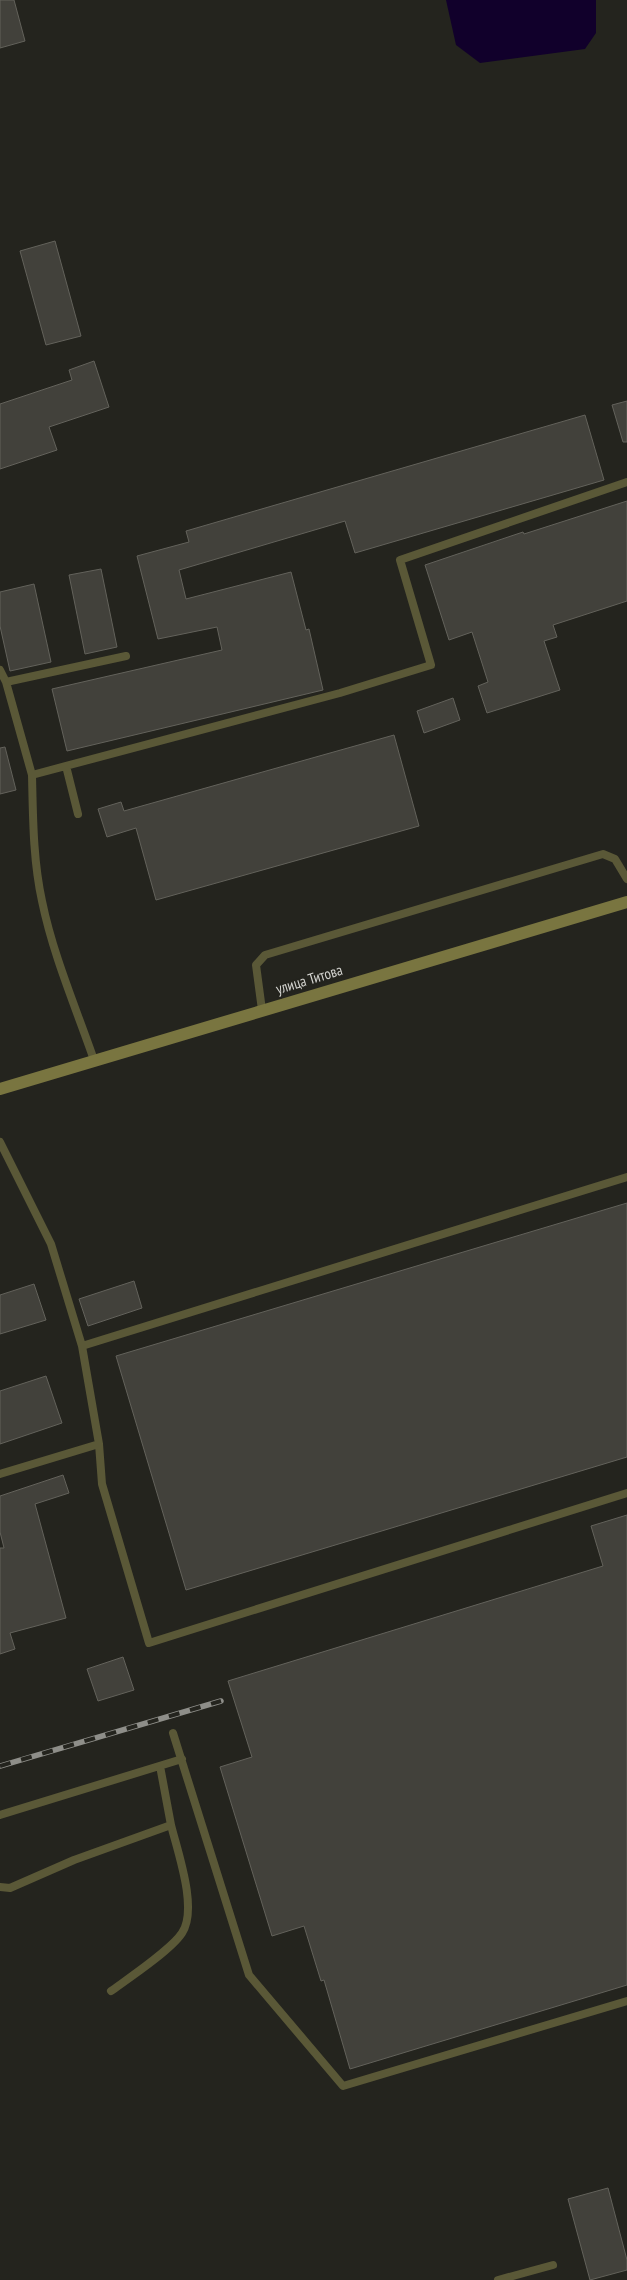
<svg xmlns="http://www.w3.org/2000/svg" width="627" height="2280" viewBox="0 0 627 2280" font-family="'PT Sans Narrow',sans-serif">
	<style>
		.water { fill: #11002b }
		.building { fill: #42413b; stroke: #63625b }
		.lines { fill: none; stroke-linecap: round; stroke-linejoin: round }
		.service { stroke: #5a5837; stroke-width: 8 }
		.secondary { stroke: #797540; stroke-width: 12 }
		.rail-casing { stroke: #8e8e89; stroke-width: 5.5 }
		.rail { stroke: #24241e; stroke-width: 4; stroke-dasharray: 11; stroke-linecap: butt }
		.labels { text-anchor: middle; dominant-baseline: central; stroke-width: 4.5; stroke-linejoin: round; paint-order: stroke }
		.street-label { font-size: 15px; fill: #d5d5d1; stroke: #24241e }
	</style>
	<rect width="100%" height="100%" fill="#24241e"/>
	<path class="water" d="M 446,0 L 596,0 L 596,33 L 585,49 L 480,63 L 456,45 Z"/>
	<path class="building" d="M 0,0 L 14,0 L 25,41 L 0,48 Z
		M 55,241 L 81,336 L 46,345 L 20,251 Z
		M 94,361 L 109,407 L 49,427 L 57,450 L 0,469 L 0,404 L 72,380 L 69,370 Z
		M 627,401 L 627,442 L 623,442 L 612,405 Z
		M 585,415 L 604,480 L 355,553 L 345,521 L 179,570 L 186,599 L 291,572 L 306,630 L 309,629 L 323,690 L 67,751 L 52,689 L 222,650 L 217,627 L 158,639 L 137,556 L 189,542 L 186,531 Z
		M 627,501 L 627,601 L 553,625 L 557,637 L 544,641 L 560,690 L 487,713 L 478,686 L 488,682 L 472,632 L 449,640 L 425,565 L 523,532 L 524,534 Z
		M 101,569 L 117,647 L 85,654 L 69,575 Z
		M 34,584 L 51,662 L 10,671 L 0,626 L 0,592 Z
		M 453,698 L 460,720 L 424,733 L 417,711 Z
		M 394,735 L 419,826 L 156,900 L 136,828 L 107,837 L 98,809 L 121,802 L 124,811 Z
		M 5,747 L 16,790 L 0,794 L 0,748 Z
		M 627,1203 L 627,1457 L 186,1590 L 116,1356 Z
		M 134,1281 L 142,1308 L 88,1326 L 79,1299 Z
		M 34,1284 L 46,1320 L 0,1334 L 0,1295 Z
		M 46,1376 L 62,1423 L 0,1444 L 0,1391 Z
		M 63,1475 L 69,1493 L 35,1504 L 66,1618 L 10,1633 L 15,1649 L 0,1654 L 0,1548 L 4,1548 L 0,1532 L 0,1496 Z
		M 627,1515 L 627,1985 L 350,2069 L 324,1980 L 321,1981 L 304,1926 L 272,1936 L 220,1767 L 252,1757 L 228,1681 L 603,1566 L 591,1526 Z
		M 123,1657 L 134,1690 L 98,1701 L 87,1669 Z
		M 608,2188 L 627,2260 L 627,2270 L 590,2280 L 568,2199 Z"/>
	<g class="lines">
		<path class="service" d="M 0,670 L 6,682 L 32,775 L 340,693 L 431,665 L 400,560 L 627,482
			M 6,682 L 126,656
			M 66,766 L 78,814
			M 32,775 C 33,817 33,860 42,901 C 53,955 76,1008 94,1060
			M 262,1010 L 256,965 L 265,955 L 603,854 L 615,859 L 627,879
			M 0,1142 L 51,1244 L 82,1346
			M 627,1177 L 82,1346 L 99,1444 L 102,1484 L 149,1643 L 627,1493
			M 0,1474 L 99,1444
			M 173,1733 L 249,1975 L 343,2086 L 627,2001
			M 0,1815 L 182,1759
			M 0,1887 L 10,1888 L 74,1860 L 171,1825 L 160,1766
			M 111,1991 C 129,1978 171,1950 182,1933 C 198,1909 178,1853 171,1825
			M 498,2280 L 553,2265"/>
		<path class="secondary" d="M 0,1089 L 627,902"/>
		<defs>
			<path id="rail" d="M 0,1766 L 221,1701"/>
		</defs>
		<use href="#rail" class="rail-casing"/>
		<use href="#rail" class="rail"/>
	</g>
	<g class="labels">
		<g class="street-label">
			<text transform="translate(309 979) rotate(-17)">улица Титова</text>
		</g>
	</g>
</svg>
